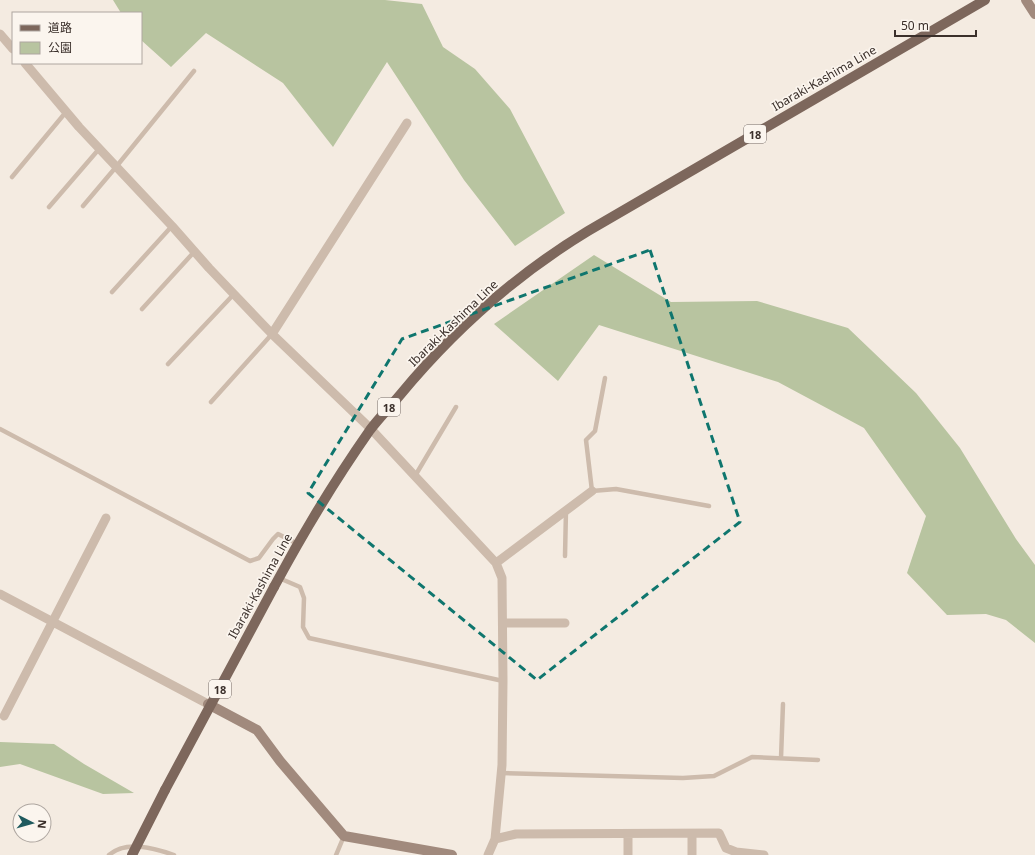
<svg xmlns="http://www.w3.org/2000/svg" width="1035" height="855" viewBox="0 0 1035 855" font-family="'Noto Sans','Noto Sans JP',sans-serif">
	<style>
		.green { fill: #b8c4a0 }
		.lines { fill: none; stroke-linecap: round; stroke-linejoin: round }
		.lane { stroke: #cdbbac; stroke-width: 4.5 }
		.street { stroke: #cdbbac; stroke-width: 9 }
		.secondary { stroke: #a18a7d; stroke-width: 10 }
		.primary { stroke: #7d675c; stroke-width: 10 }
		.primary-bridge { stroke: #7d675c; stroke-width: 10 }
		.marked { fill: none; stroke: #0f766e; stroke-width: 3; stroke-dasharray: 8 5; stroke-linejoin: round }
		.labels { text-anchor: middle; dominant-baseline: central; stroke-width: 3.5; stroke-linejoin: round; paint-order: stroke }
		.shield { fill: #fbf5ee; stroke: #756b66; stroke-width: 1 }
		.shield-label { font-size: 11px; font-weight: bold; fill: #3b302b }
		.street-label { font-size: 12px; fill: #3b302b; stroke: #fbf5ee }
	</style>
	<rect width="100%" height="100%" fill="#f4ebe1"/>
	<path class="green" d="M 113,0 L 385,0 L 422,4 L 443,47 L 475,69 L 510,109 L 565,213 L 515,246 L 464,180 L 387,62 L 333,147 L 283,83 L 206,33 L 171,67 L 141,40 L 141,13 L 121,13 Z
		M 594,255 L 671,302 L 757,301 L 848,328 L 916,393 L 960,448 L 1016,539 L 1035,565 L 1035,643 L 1006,620 L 986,614 L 947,615 L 907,573 L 926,516 L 864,428 L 778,382 L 599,325 L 558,381 L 494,324 Z
		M 0,742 L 54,744 L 84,764 L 134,793 L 103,794 L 20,764 L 0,767 Z"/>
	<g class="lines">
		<path class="lane" d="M 12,177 L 66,112
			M 83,206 L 116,167 L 194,71
			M 49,207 L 99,149
			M 112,292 L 172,226
			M 142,309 L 194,252
			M 168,364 L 234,294
			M 605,378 L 595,431 L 586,440 L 592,491 L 616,489 L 709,506
			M 211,402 L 272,334
			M 0,429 L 250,561 L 259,558 L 273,539 L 278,534 L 298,544
			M 415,476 L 456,407
			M 565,556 L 566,510
			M 279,578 L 300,587 L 304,598 L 303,627 L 309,638 L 503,681
			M 781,758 L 783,704
			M 501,773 L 683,778 L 714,776 L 752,757 L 818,760
			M 109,855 C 126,840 154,848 174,855
			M 336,855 L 344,836"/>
		<path class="street" d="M 0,34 L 13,49
			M 25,63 L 79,127 L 172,226 L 209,268 L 272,334 L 371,429 L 496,563 L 502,578 L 503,681 L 502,765 L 495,839 L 488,855
			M 272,334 L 407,123
			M 496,563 L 592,491
			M 0,594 L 208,704
			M 503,623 L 565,623
			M 4,716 L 106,518
			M 628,834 L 628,855
			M 495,839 L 516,834 L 719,833 L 726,848 L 736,852 L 764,855
			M 692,855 L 692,834"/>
		<path class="secondary" d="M 1026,0 L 1035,14
			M 208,704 L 257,730 L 280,761 L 344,836 L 452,855"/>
		<path class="primary" d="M 274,587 C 303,533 335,480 370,430 C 379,418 390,407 400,395 C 453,331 517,274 588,231 L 985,0
			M 132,855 L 165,790"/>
		<path class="primary-bridge" d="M 165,790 L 274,587"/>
	</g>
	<path class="marked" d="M 650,250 L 740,522 L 537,680 L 308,493 L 402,339 Z"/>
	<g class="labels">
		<g class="shield">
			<rect x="744" y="125" width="22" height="18" rx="3"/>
			<rect x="378" y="398" width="22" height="18" rx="3"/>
			<rect x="209" y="680" width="22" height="18" rx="3"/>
		</g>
		<g class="shield-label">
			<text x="755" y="134">18</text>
			<text x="389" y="407">18</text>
			<text x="220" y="689">18</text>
		</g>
		<g class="street-label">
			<text transform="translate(824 78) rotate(-30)">Ibaraki-Kashima Line</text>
			<text transform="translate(453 323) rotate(-44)">Ibaraki-Kashima Line</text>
			<text transform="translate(260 586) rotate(-61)">Ibaraki-Kashima Line</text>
		</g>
	</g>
	<rect x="12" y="12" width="130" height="52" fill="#fbf5ee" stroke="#aea6a0"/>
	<rect x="20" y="25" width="20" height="6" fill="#7d675c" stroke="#aea6a0"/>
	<text x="48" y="32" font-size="12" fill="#3b302b">道路</text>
	<rect x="20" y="42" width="20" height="12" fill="#b8c4a0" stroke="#aea6a0"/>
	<text x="48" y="52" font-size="12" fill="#3b302b">公園</text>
	<g transform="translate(32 823) rotate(96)"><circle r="19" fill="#fbf5ee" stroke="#aea6a0"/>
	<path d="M0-3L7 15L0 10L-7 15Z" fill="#1f5a5e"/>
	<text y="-6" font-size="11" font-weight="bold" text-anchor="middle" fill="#3b302b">N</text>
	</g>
	<path d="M895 30v6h81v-6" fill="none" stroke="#3b302b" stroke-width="2"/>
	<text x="901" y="30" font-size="12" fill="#3b302b" stroke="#fbf5ee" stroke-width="3" paint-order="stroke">50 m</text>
</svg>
